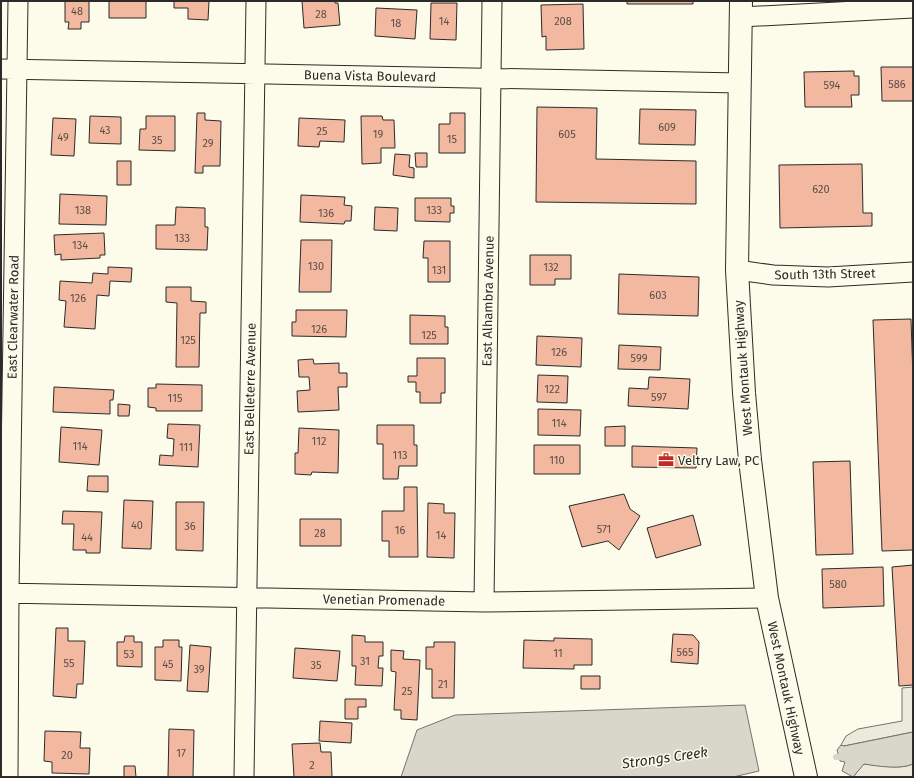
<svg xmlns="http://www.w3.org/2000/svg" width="914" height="778" viewBox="0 0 914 778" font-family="'Fira Sans',sans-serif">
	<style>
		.green { fill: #ecebdb; stroke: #74746e }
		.water { fill: #d8d7c9; stroke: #74746e }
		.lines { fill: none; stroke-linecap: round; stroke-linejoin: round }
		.stream { stroke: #d8d7c9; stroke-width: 6 }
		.building { fill: #f2b8a0; stroke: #2b2b2b }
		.minor-casing { stroke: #2b2b2b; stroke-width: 21 }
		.primary-casing { stroke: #2b2b2b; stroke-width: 24 }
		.minor { stroke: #fdfbea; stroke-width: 19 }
		.primary { stroke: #fdfbea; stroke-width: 22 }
		.labels { text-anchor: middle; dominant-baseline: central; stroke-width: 3; stroke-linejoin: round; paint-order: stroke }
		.number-label { font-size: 11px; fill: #5d4e48 }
		.street-label { font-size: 13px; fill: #2b2b2b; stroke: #fdfbea }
		.poi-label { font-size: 13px; fill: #2b2b2b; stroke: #fdfbea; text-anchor: start }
		.water-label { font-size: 14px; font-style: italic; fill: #2b2b2b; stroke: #fdfbea }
	</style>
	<rect width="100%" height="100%" fill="#fdfbea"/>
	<path class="green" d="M 913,687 L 913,732 L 844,746 L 841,745 L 846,736 L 858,729 L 902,721 L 902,688 Z
		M 863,764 C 879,765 899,770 913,764 L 913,777 L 853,777 Z"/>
	<path class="water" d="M 745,705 L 759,771 L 733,777 L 401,777 L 417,730 L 455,715 Z
		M 913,732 L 913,764 C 899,770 878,766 864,764 L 853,777 L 842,771 L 845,762 L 840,761 L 837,750 L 841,745 L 844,746 Z"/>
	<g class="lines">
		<path class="stream" d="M 836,757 L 847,757"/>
	</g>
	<path class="building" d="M 65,1 L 89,1 L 89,22 L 81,22 L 81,29 L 68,29 L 69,22 L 65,22 Z
		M 109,1 L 146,1 L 146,18 L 109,18 Z
		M 174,1 L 209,1 L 208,20 L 188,19 L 188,8 L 174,8 Z
		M 302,1 L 335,1 L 335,3 L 338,3 L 340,25 L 304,28 Z
		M 627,1 L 693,1 L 693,4 L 627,4 Z
		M 431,3 L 457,3 L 456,40 L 430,39 Z
		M 583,4 L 584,49 L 546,50 L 546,36 L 542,37 L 541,5 Z
		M 376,8 L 417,10 L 415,39 L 375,36 Z
		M 881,67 L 913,67 L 913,101 L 882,101 Z
		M 854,71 L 854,76 L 859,76 L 859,95 L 851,95 L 852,107 L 805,107 L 804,72 Z
		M 537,107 L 597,108 L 596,159 L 696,161 L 696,204 L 536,202 Z
		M 640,109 L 696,110 L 695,145 L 639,144 Z
		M 197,113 L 205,113 L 205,120 L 221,121 L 220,166 L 203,166 L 203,173 L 195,173 Z
		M 450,113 L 465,113 L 465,153 L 439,153 L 439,124 L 450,124 Z
		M 90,116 L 121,117 L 121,144 L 89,143 Z
		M 146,116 L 175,116 L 175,151 L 139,150 L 140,129 L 146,129 Z
		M 361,116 L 382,116 L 383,120 L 394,120 L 395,148 L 381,148 L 381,163 L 362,164 Z
		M 53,118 L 76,119 L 74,156 L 51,155 Z
		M 299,118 L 345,120 L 344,142 L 320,141 L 319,147 L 298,146 Z
		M 415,153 L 427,153 L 427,167 L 416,167 Z
		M 395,154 L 410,155 L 409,167 L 414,168 L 414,178 L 393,175 Z
		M 117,161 L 131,161 L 131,185 L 117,185 Z
		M 862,164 L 863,213 L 872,213 L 872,226 L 780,228 L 779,165 Z
		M 60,194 L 107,196 L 106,225 L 59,224 Z
		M 301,195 L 345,197 L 344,205 L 352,206 L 351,221 L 345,221 L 344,224 L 300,222 Z
		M 415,198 L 451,198 L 451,206 L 454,206 L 454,213 L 450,213 L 450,222 L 415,221 Z
		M 176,207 L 205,208 L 205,227 L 208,227 L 207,250 L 156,249 L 156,225 L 175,225 Z
		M 375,207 L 398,208 L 397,231 L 374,230 Z
		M 104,233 L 105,255 L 100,255 L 100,258 L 61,260 L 61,254 L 55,255 L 54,235 Z
		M 301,240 L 332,240 L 331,292 L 299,292 Z
		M 424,241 L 450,241 L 450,282 L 428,282 L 428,258 L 423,258 Z
		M 530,255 L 571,255 L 571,279 L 555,279 L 555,285 L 530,285 Z
		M 108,267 L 132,268 L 131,282 L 110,281 L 109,296 L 97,295 L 95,329 L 64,327 L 66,301 L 59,300 L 60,281 L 92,283 L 93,273 L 108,274 Z
		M 619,274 L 699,277 L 698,316 L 618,314 Z
		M 166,287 L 191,287 L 191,301 L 206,302 L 206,313 L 200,313 L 199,367 L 176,367 L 177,303 L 166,302 Z
		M 296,310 L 347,310 L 346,337 L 292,336 L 292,322 L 296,322 Z
		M 410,315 L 445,316 L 445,327 L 448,327 L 448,344 L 410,344 Z
		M 911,319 L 913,378 L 913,550 L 882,551 L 873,320 Z
		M 537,336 L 582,338 L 581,367 L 536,365 Z
		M 619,345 L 661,347 L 660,370 L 618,369 Z
		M 417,358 L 445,358 L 445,393 L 441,393 L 441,403 L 420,403 L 420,392 L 416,392 L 416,382 L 408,382 L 408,376 L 417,376 Z
		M 313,359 L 314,364 L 339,363 L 339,373 L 347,373 L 347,387 L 338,387 L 339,410 L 298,412 L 297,391 L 310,390 L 309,377 L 299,377 L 298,360 Z
		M 538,375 L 568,376 L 567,403 L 537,402 Z
		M 649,377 L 690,379 L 688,409 L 628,406 L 629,388 L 648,389 Z
		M 156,384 L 202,385 L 202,411 L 156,411 L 156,408 L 148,407 L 148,388 L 156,388 Z
		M 54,387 L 114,390 L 113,400 L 110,400 L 110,414 L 53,412 Z
		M 118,404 L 130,405 L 129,416 L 118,416 Z
		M 538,409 L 581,410 L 580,436 L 538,435 Z
		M 168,424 L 200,425 L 198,467 L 159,465 L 160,455 L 173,456 L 174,439 L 167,438 Z
		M 377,425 L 414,425 L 414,445 L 417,445 L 417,466 L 399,466 L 398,479 L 383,479 L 383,444 L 377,444 Z
		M 625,426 L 625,446 L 605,446 L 605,427 Z
		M 61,427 L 102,430 L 99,465 L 59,462 Z
		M 299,428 L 339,430 L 338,473 L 312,472 L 311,475 L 295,474 L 295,453 L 298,453 Z
		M 534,445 L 580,445 L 580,474 L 534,474 Z
		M 632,446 L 697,448 L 696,468 L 632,467 Z
		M 850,461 L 853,554 L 816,555 L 813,462 Z
		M 88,476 L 108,476 L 108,492 L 87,491 Z
		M 404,487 L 417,487 L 418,557 L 389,557 L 389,541 L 382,541 L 382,511 L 404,511 Z
		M 624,494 L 630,509 L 640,516 L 619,550 L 608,541 L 582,547 L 569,506 Z
		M 124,500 L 153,501 L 151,549 L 122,548 Z
		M 176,502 L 204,502 L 203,551 L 176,550 Z
		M 428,503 L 444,504 L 444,513 L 455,513 L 454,558 L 427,557 Z
		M 63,511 L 102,512 L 100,553 L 86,553 L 86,550 L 73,550 L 74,524 L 62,524 Z
		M 693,515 L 701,545 L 656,558 L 647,528 Z
		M 300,519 L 341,519 L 341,546 L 300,546 Z
		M 913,565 L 913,685 L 899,686 L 892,567 Z
		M 883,567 L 884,606 L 823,608 L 822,569 Z
		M 56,628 L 68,628 L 68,641 L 85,641 L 83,684 L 77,684 L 76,698 L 53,696 Z
		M 673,634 L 693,635 L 699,642 L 698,664 L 671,662 Z
		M 352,635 L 365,636 L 365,642 L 383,642 L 383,656 L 379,656 L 378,668 L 383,668 L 382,686 L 355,685 L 356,666 L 352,666 Z
		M 125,636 L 134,636 L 134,642 L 142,642 L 142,667 L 117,666 L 117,642 L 124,642 Z
		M 554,638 L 592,639 L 592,665 L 574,665 L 574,669 L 523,668 L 524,640 L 554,641 Z
		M 163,640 L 179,640 L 179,647 L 182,647 L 181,681 L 155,680 L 155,647 L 163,647 Z
		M 434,642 L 455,642 L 454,698 L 432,698 L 432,669 L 426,669 L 426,647 L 434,647 Z
		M 190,645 L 211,647 L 208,692 L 187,691 Z
		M 295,648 L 340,651 L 337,681 L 293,678 Z
		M 391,650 L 404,651 L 403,659 L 420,660 L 417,720 L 401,719 L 401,710 L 394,710 L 396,672 L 391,671 Z
		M 581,676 L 600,676 L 600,689 L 581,689 Z
		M 345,699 L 366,699 L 366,707 L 358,707 L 358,719 L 345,719 Z
		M 320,721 L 352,723 L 351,743 L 319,741 Z
		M 169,729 L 194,730 L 193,777 L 168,777 Z
		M 45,731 L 81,732 L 80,748 L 90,748 L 89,774 L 52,773 L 52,762 L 44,761 Z
		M 320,743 L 321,752 L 331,752 L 332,777 L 294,777 L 292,744 Z
		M 124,766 L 135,766 L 136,777 L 124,777 Z"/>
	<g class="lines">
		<defs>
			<path id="minor" d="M 741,17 L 913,8
				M 1,69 L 740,83
				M 737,270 L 773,275 L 828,277 L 913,272
				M 1,593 L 484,602 L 767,598
				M 484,602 L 492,1
				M 8,777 L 9,593 L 18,1
				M 244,777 L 256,1"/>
			<path id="primary" d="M 741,1 L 737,270 L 744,393 L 750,460 L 767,598 L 806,777"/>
		</defs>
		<use href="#minor" class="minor-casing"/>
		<use href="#primary" class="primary-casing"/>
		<use href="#minor" class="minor"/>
		<use href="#primary" class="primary"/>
	</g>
	<defs>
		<symbol id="office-bare" viewBox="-9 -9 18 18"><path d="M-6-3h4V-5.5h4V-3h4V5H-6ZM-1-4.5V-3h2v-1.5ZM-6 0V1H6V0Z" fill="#c62828" stroke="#fdfbea" stroke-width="2.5" paint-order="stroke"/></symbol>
	</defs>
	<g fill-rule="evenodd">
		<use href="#office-bare" x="655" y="449" width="22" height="22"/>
	</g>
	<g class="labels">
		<g class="number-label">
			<text x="77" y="11">48</text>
			<text x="321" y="14">28</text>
			<text x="444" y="21">14</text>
			<text x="563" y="21">208</text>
			<text x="396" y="23">18</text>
			<text x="897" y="84">586</text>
			<text x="832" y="85">594</text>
			<text x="667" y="127">609</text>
			<text x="105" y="130">43</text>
			<text x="322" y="131">25</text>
			<text x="378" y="134">19</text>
			<text x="567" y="134">605</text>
			<text x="63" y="137">49</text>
			<text x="452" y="139">15</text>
			<text x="157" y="140">35</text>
			<text x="208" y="143">29</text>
			<text x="821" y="189">620</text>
			<text x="83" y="210">138</text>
			<text x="434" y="210">133</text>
			<text x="326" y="213">136</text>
			<text x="182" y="238">133</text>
			<text x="80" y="245">134</text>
			<text x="316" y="266">130</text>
			<text x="551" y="267">132</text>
			<text x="439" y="270">131</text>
			<text x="658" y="295">603</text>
			<text x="78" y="298">126</text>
			<text x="319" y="329">126</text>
			<text x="429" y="335">125</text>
			<text x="188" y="340">125</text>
			<text x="559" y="352">126</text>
			<text x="639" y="358">599</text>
			<text x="552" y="389">122</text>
			<text x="659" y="397">597</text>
			<text x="175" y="398">115</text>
			<text x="559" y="423">114</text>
			<text x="319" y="441">112</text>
			<text x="80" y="446">114</text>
			<text x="186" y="447">111</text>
			<text x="400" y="455">113</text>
			<text x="557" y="460">110</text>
			<text x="137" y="525">40</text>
			<text x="190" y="526">36</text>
			<text x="604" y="529">571</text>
			<text x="400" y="530">16</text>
			<text x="320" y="533">28</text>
			<text x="441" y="535">14</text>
			<text x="87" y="537">44</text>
			<text x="838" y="584">580</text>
			<text x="685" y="652">565</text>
			<text x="558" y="653">11</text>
			<text x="129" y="654">53</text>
			<text x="365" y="661">31</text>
			<text x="69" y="663">55</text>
			<text x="168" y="664">45</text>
			<text x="316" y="665">35</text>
			<text x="199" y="669">39</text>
			<text x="443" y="684">21</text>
			<text x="407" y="691">25</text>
			<text x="181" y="753">17</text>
			<text x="67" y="755">20</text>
			<text x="312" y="765">2</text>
		</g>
		<g class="street-label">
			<text transform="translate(370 76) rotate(1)">Buena Vista Boulevard</text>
			<text transform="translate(825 274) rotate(-1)">South 13th Street</text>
			<text transform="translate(488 301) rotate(-89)">East Alhambra Avenue</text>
			<text transform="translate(13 317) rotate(-89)">East Clearwater Road</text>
			<text transform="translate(743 368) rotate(-94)">West Montauk Highway</text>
			<text transform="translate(250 389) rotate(-89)">East Belleterre Avenue</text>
			<text transform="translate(384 600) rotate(1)">Venetian Promenade</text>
			<text transform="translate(786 688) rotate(78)">West Montauk Highway</text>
		</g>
		<g class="poi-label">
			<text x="678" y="460">Veltry Law, PC</text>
		</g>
		<g class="water-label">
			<text transform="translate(665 758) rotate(-8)">Strongs Creek</text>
		</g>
	</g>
	<rect width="914" height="778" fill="none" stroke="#2b2b2b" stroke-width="4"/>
</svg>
